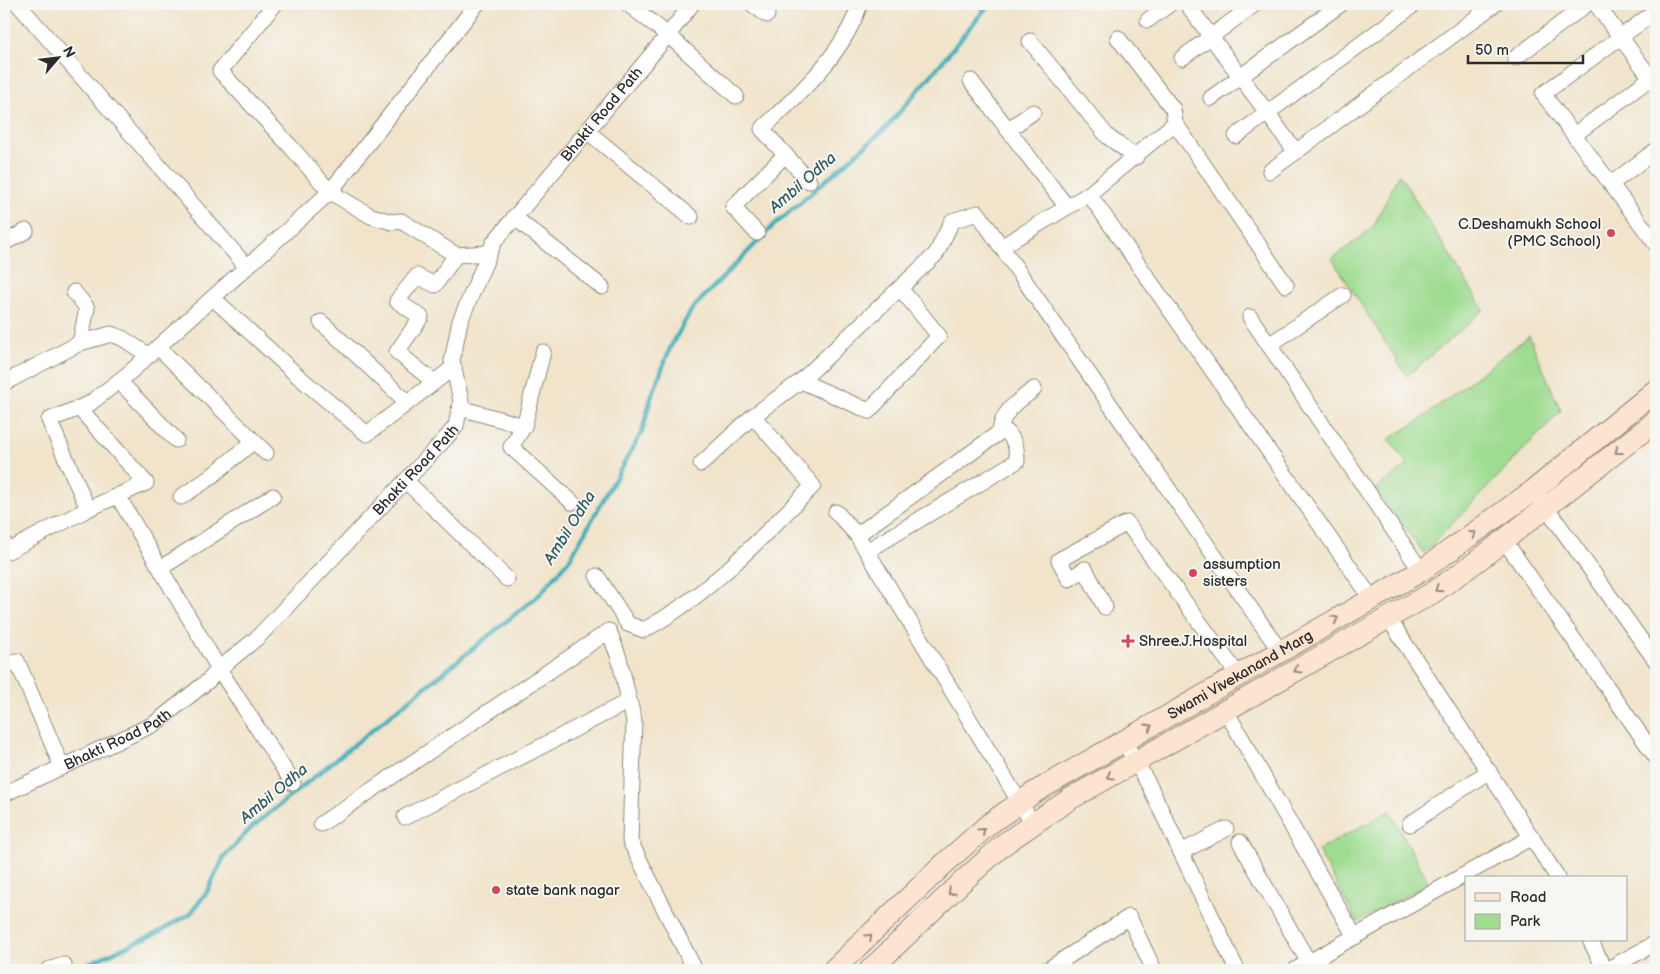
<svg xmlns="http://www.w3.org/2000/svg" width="1660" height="974" viewBox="0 0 1660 974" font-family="'Balsamiq Sans',sans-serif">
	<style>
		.green { fill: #9fdc91; stroke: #65845e }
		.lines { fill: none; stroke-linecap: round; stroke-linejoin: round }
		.stream { stroke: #3fafb9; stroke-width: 4.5 }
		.street-casing { stroke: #8e887b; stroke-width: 17 }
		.secondary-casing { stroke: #8e887b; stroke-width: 23 }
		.street { stroke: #fff; stroke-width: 15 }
		.secondary { stroke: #fde4d1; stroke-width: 21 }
		.oneway { stroke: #94887e }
		.poi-dot { fill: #d1495b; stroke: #f6f6f2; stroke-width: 2 }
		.labels { text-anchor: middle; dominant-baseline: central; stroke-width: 4; stroke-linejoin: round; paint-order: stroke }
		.street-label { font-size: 15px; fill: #2b2b2b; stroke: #f6f6f2 }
		.poi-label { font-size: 15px; fill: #2b2b2b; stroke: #f6f6f2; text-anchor: start }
		.water-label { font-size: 16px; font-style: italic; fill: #32595d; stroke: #f6f6f2 }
	</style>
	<rect width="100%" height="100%" fill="#f6f6f2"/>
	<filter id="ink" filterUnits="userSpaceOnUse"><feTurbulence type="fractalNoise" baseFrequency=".02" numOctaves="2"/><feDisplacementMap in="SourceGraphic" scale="10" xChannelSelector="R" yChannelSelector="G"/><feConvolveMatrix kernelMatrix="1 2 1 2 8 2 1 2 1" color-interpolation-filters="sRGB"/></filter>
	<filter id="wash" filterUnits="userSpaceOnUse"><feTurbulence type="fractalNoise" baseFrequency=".0096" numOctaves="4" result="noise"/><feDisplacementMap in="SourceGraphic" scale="20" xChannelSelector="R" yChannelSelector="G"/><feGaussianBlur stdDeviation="1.12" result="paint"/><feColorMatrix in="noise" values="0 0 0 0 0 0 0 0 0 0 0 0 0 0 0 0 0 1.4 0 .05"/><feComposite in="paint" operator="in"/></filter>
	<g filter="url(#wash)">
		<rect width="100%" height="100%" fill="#f1e4cb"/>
		<path class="green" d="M 1399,174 L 1484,310 L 1407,376 L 1332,259 L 1373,227 Z
			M 1529,336 L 1561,411 L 1424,553 L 1375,489 L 1408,465 L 1389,439 L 1420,420 Z
			M 1390,811 L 1429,883 L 1357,922 L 1318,850 Z"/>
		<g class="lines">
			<path class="stream" d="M 73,970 L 157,933 L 190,914 L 207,892 L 224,857 L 251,828 L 539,595 L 569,560 L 642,432 L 651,398 L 670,348 L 692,309 L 773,226 L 886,128 L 933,73 L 989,4"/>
		</g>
	</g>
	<g filter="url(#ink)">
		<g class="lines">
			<defs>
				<g id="street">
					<path d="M 18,4 L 247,267"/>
					<path d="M 275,4 L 220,71 L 291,147 L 330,192 L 371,216 L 392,222 L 401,221 L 456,255 L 489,253"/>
					<path d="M 628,4 L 668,35 L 736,96"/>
					<path d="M 752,4 L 767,15"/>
					<path d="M 1187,4 L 1296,152"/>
					<path d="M 1596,4 L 1656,85"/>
					<path d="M 1656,11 L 1543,94 L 1656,244"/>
					<path d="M 1148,20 L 1170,4"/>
					<path d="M 1118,38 L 1173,109 L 1175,123 L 1286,285"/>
					<path d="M 1030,41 L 1108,137 L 1136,157"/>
					<path d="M 1182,58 L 1255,4"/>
					<path d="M 1515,58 L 1587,4"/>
					<path d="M 971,81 L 1067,207"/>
					<path d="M 1211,98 L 1341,4"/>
					<path d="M 1008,130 L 1033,112"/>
					<path d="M 587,131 L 691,217"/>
					<path d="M 1574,135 L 1656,74"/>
					<path d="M 1236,136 L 1415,4"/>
					<path d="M 1270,171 L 1495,4"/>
					<path d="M 809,181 L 762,129 C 800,93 843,55 860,4"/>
					<path d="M 1611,184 L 1656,150"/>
					<path d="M 1089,194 L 1372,599"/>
					<path d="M 514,217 L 602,287"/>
					<path d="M 757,233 L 733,207 L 785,155"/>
					<path d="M 4,243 L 26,231"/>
					<path d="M 1001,247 L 1089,194 L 1175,123"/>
					<path d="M 74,292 L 87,308 L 80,343"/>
					<path d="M 213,298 L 299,377 L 367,434 L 454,367"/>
					<path d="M 1250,317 L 1421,571"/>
					<path d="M 321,322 L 407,402"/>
					<path d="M 1269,345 L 1343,295"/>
					<path d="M 158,347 L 266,453"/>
					<path d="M 119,381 L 176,440"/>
					<path d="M 801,381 L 869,411 L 939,336 L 900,288"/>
					<path d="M 434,382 L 397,352 L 421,317 L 397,301 L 417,276 L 435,285 L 456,255"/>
					<path d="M 4,383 L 80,343 L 111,334 L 122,338 L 148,355"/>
					<path d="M 460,408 L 524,426 L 543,352"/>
					<path d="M 524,426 L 511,447 L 572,502"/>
					<path d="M 1000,432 C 1002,410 1019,401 1034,389"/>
					<path d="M 701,464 L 753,416 L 801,381 L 936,254 L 952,221 L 978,213 L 1280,651"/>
					<path d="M 406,481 L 507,579"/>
					<path d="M 118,496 L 219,669 L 293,783"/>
					<path d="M 181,497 L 208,479 L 254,441"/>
					<path d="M 1541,500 L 1656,661"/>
					<path d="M 88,509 L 49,420 L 89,404 L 128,374 L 330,192 L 477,4"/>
					<path d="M 836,512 L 857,535 L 1033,824"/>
					<path d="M 857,535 L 1000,432 L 1007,432 C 1015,441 1017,448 1017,461 L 867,551"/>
					<path d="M 1504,540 L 1656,757"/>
					<path d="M 4,543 L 8,551 L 88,509 L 146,483 L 79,408"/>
					<path d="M 161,568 L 273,496"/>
					<path d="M 597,576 L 628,624 L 644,630 C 710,595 761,537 813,486 L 753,416"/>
					<path d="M 1105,607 L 1085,569 L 1069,579 L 1059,560 L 1127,523 L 1238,675"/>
					<path d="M 1389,619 L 1558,878"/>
					<path d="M 4,667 L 17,661 L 62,767"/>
					<path d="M 1226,711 L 1355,937"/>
					<path d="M 1124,741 L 1150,787 L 1237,970"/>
					<path id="s1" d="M 4,794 L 154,724 L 208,681 L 219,669 L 257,638 L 445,439 L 456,426 L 461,400 L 452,361 L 460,321 L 494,242 L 668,35 L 692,4"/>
					<path d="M 405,817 L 629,701"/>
					<path d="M 321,824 L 609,631 L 619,658 L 634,721 L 630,841 L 695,970"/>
					<path d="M 1410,824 L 1489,771"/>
					<path d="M 1240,842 L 1313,970"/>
					<path d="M 1181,852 L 1226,829"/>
					<path d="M 1590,940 L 1605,970"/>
					<path d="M 48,970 L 64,965"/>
					<path d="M 1047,970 L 1129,917 L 1154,970"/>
					<path d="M 1295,970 L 1532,837"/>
					<path d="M 1606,970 L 1656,943"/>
				</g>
				<g id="secondary">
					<path id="s2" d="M 833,970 L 945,863 L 989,824 L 1035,792 L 1421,571 L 1534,490 L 1656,390"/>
					<path d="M 870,970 L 962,882 L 1004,844 L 1049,813 L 1070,799 L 1434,592 L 1476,562 L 1656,421"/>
				</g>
			</defs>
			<use href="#street" class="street-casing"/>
			<use href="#secondary" class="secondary-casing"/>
			<use href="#street" class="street"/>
			<use href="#secondary" class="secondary"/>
		</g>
		<defs><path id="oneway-chevron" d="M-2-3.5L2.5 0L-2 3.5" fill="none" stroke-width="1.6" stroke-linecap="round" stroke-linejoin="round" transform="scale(1.25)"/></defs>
		<g class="oneway">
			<use href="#oneway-chevron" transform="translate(1618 451) rotate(142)"/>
			<use href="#oneway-chevron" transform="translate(1473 534) rotate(-36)"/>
			<use href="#oneway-chevron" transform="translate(1438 589) rotate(146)"/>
			<use href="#oneway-chevron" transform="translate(1335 619) rotate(-29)"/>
			<use href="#oneway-chevron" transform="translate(1297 670) rotate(150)"/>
			<use href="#oneway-chevron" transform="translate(1149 727) rotate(-30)"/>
			<use href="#oneway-chevron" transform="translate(1110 776) rotate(151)"/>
			<use href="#oneway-chevron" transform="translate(982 831) rotate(-42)"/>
			<use href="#oneway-chevron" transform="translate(951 892) rotate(136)"/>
			<use href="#oneway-chevron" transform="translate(869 937) rotate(-44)"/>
		</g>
	</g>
	<g class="poi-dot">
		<circle cx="1611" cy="233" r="5"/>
		<circle cx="1193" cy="573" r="5"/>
		<path d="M1125.5 633.5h5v5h5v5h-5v5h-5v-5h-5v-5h5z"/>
		<circle cx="496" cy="890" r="5"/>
	</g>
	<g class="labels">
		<g class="street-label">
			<text stroke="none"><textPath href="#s1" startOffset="951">Bhakti Road Path</textPath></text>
			<text stroke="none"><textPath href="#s1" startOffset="531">Bhakti Road Path</textPath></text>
			<text stroke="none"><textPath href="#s2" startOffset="506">Swami Vivekanand Marg</textPath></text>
			<text stroke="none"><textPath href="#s1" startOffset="126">Bhakti Road Path</textPath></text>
		</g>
		<g class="poi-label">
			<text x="1601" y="224" text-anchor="end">C.Deshamukh School<tspan x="1601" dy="17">(PMC School)</tspan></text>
			<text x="1203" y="564">assumption<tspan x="1203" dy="17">sisters</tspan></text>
			<text x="1139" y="641">Shree.J.Hospital</text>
			<text x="506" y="890">state bank nagar</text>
		</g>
		<g class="water-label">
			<text transform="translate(803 183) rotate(-41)">Ambil Odha</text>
			<text transform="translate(570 528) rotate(-58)">Ambil Odha</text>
			<text transform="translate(274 794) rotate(-40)">Ambil Odha</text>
		</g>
	</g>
	<rect width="1660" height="974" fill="none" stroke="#f6f6f2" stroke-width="20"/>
	<rect x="1465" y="876" width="162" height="65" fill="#f6f6f2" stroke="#a5a5a2"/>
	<rect x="1475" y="893" width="25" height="8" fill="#fde4d1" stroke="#a5a5a2"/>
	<text x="1510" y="902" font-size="15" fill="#2b2b2b">Road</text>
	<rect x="1475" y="914" width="25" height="15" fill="#9fdc91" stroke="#a5a5a2"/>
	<text x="1510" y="926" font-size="15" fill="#2b2b2b">Park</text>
	<g transform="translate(58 58) rotate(62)" stroke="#f6f6f2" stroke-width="4" paint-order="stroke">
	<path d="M0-4L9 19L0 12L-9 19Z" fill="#2b2b2b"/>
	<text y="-8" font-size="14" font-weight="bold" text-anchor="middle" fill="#2b2b2b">N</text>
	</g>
	<path d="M1468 55v8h115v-8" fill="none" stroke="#2b2b2b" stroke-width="2.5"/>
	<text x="1475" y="55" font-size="15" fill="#2b2b2b" stroke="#f6f6f2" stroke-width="4" paint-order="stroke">50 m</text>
</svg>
